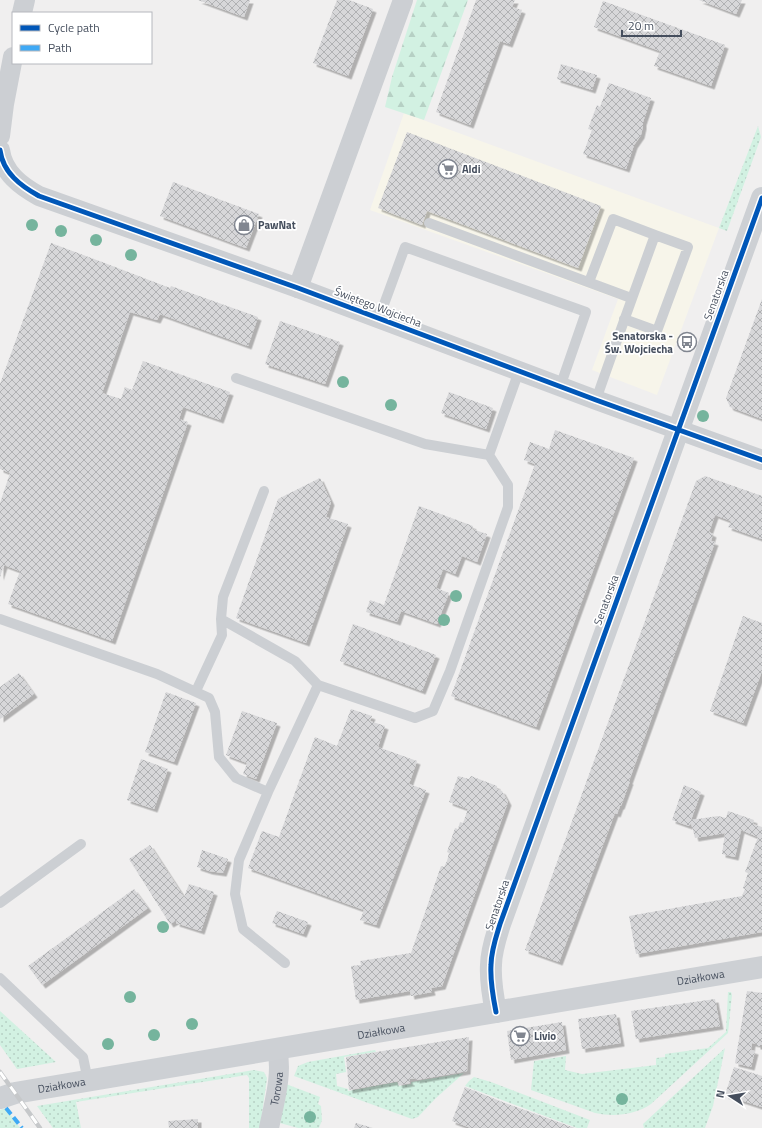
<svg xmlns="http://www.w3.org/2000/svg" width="762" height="1128" viewBox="0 0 762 1128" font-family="'Titillium Web',sans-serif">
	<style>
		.commercial { fill: #f7f5ea }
		.grass { fill: url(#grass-dots) }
		.forest { fill: url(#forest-firs) }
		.building { fill: url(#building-cross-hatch); filter: url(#shadow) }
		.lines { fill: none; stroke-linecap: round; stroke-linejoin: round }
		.lane { stroke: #cccfd3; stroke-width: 10 }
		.street { stroke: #cccfd3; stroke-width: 20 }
		.secondary { stroke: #cdd0d4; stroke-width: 22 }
		.rail-casing { stroke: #c6c8ca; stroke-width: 4.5 }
		.rail { stroke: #fff; stroke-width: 3; stroke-dasharray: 9; stroke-linecap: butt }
		.quiet { stroke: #3fa9f5; stroke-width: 4; stroke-dasharray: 8 4; stroke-linecap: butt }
		.cycleway-casing { stroke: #fff; stroke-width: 8 }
		.cycleway { stroke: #0057b8; stroke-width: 5 }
		.tree { fill: #75b49d }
		.labels { text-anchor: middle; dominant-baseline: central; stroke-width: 3.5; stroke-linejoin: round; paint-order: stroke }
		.poi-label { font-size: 11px; font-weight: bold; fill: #454e5d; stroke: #fff; text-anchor: start }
		.street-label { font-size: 11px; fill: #454e5d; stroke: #fff }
	</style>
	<defs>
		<pattern id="grass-dots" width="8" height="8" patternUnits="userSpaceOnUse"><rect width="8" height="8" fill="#d2f1e2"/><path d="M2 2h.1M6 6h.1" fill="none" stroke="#b6d0c4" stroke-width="1.8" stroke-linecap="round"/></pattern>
		<pattern id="forest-firs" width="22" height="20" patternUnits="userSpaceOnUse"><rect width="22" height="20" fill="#d2f1e2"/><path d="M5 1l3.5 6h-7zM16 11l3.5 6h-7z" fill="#b6d0c4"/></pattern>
		<pattern id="building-cross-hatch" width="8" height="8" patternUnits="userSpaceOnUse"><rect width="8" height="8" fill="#d7d7d9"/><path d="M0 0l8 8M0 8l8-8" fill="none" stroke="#b0b1b3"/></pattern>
		<filter id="shadow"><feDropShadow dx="3.5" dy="3.5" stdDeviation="0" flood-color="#0004"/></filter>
	</defs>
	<rect width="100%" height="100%" fill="#f0efef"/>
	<path class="commercial" d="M 404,113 L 719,228 L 657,395 L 592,370 L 618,299 L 370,210 Z"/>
	<path class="grass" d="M 758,126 L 761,137 L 727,231 L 719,228 Z
		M 728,992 L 731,992 L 732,995 L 728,1033 L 651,1104 C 635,1115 614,1117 595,1113 L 531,1090 L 534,1061 L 566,1056 L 565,1070 L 582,1074 L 656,1065 L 656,1058 L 665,1057 L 665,1054 L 708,1048 L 726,1032 Z
		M 0,1011 L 56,1062 L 17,1069 L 0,1045 Z
		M 725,1048 L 713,1106 L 705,1128 L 644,1128 L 643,1124 Z
		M 375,1050 L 376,1052 L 344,1057 L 346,1072 L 336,1074 L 337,1086 L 348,1089 L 348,1091 L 397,1082 L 399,1086 L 411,1084 L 411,1082 L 464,1073 L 436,1098 L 418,1117 L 412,1119 L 294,1076 L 298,1066 L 308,1062 Z
		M 254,1070 L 264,1072 L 267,1078 L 260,1128 L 249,1128 L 249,1078 L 247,1075 L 76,1102 L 81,1128 L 53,1128 L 37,1106 Z
		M 474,1077 L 491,1082 L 590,1120 L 587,1128 L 577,1128 L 465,1086 L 469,1081 Z
		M 286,1084 L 320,1097 L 318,1104 L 321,1106 L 322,1120 L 319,1128 L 298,1128 L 280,1123 Z
		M 6,1108 L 20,1128 L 0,1128 L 0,1110 Z"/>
	<path class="forest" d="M 417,0 L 468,0 L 424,120 L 385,107 L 392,77 Z"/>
	<path class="building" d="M 198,0 L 250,0 L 244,17 Z
		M 337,0 L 349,0 L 373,9 L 348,76 L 313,63 Z
		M 476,0 L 515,0 L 512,7 L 522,10 L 509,44 L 500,41 L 470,125 L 436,112 Z
		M 699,0 L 742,0 L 736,14 Z
		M 603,1 L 725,45 L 711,86 L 654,66 L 660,51 L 594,27 Z
		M 561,64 L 597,75 L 592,90 L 557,79 Z
		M 609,83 L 651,98 L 643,122 L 643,126 L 641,135 L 634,145 L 626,169 L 583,154 L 592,130 L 588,129 L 597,105 L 600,107 Z
		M 407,132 L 601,206 L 578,268 L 427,211 L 422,225 L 378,208 Z
		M 173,182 L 259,214 L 246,248 L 160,216 Z
		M 51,243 L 102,262 L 100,269 L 102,262 L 170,288 L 171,286 L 258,317 L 248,346 L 160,314 L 157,320 L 130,312 L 102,393 L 121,399 L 125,387 L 132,390 L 143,361 L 230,392 L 220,420 L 183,407 L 179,419 L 188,422 L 112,641 L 8,604 L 20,571 L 4,565 L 0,577 L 0,503 L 10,473 L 0,469 L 0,384 Z
		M 762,299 L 762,419 L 730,407 L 726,398 Z
		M 280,321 L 340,342 L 325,384 L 265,364 Z
		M 449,392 L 493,408 L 486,429 L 441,413 Z
		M 555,430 L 634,458 L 536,727 L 451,696 L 535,464 L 524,460 L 530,442 L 549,449 Z
		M 705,476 L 762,496 L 762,539 L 728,527 L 731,521 L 715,515 L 709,532 L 713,534 L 711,541 L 715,542 L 629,781 L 630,781 L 621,806 L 620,806 L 617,814 L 615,813 L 559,962 L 525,950 L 696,481 Z
		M 320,478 L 331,502 L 326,517 L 348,524 L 306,643 L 236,618 L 278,499 Z
		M 419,506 L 473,526 L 472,529 L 487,534 L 477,562 L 462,556 L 455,574 L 443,569 L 436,588 L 449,593 L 437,624 L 401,611 L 397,622 L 366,612 L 370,600 L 384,605 Z
		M 743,616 L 762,623 L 762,671 L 743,723 L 710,711 Z
		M 353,624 L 436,655 L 422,691 L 340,661 Z
		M 19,673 L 34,694 L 0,719 L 0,687 Z
		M 166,692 L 196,703 L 174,762 L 145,752 Z
		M 351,709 L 372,716 L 370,721 L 385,726 L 378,747 L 417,761 L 409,784 L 426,790 L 376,925 L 360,920 L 364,910 L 248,868 L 262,831 L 279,837 L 315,737 L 337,746 Z
		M 242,711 L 277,723 L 256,779 L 243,774 L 247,763 L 226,755 Z
		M 141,759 L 168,769 L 154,809 L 127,800 Z
		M 458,776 L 469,779 L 471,776 L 497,786 L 497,789 L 502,791 L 508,802 L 442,986 L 431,988 L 432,992 L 411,996 L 410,991 L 356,1000 L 351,966 L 361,965 L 360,961 L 411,953 L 441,866 L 444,867 L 447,861 L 449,853 L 447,852 L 455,828 L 458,829 L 460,822 L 463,823 L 468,809 L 449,802 Z
		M 684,785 L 701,792 L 691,820 L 718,816 L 726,818 L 728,811 L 754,820 L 753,824 L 762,827 L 762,932 L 636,954 L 629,916 L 742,896 L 745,889 L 743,888 L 748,873 L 745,872 L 758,837 L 741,830 L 735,857 L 722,854 L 725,833 L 695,838 L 691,823 L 689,826 L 672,820 Z
		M 150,845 L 184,897 L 189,884 L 214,892 L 201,931 L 176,923 L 177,920 L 170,924 L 129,859 Z
		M 202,850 L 228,859 L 223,873 L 209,871 L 197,867 Z
		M 134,889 L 148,908 L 42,985 L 28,966 Z
		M 277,911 L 308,922 L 303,934 L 272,923 Z
		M 747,991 L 762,993 L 762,1045 L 760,1045 L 760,1046 L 757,1046 L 757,1044 L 752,1043 L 751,1050 L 755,1051 L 751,1067 L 735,1063 Z
		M 715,999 L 720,1026 L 636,1039 L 631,1011 Z
		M 616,1014 L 621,1043 L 582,1049 L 578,1019 Z
		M 562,1022 L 566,1050 L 511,1060 L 507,1031 Z
		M 469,1037 L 467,1071 L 416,1080 L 416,1078 L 409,1079 L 410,1083 L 399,1085 L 398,1081 L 349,1090 L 346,1057 Z
		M 734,1067 L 762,1076 L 762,1107 L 725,1095 Z
		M 465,1087 L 505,1103 L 575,1128 L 471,1128 L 452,1121 Z
		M 198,1119 L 198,1128 L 169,1128 L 168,1121 Z
		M 356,1123 L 373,1128 L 354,1128 Z"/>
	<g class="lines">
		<path class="lane" d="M 429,223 L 631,298
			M 589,282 L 613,219 L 655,235
			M 379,318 L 405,247 L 586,312 L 560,387
			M 236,378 L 425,444 L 489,455
			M 596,400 C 615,345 635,290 655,235 L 688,247 L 657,331 L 624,319
			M 0,619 L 157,674 L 209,698 L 215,712 L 219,757 L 236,778 L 268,792
			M 221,619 L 295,661 L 318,685
			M 196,691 L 222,635 L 221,619 L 223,597 L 264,491
			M 0,903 L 81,844
			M 285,963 L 243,929 L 235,894 L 239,860 L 268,792 L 318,685 L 415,718 L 433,711 L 450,671 L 508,507 L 508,485 L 489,455 L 519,371
			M 0,978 L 83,1057 L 88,1081"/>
		<g class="street">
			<path d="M 22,13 L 25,0"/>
			<path d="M 0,136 L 4,104 L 13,57"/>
			<path d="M 0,150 C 3,173 21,186 39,196 L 298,288 L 596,400 L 762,460"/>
			<path d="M 298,288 L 403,0"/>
			<path id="s1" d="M 269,1128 C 274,1103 283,1074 277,1049"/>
		</g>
		<g class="secondary">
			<path d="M 496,1012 C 493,997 490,981 491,965 C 491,951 496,937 500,924 L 762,198"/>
			<path id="s2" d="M 0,1098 L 15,1093 L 762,967"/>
		</g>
		<defs>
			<path id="rail" d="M 0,1072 L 40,1128"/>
		</defs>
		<use href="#rail" class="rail-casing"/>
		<use href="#rail" class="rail"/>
		<path class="quiet" d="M 6,1108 L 22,1128"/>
		<defs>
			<path id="cycleway" d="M 0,150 C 3,173 21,186 39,196 L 298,288 L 596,400 L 762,460
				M 496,1012 C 493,997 490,981 491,965 C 491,951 496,937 500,924 L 762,198"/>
		</defs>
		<use href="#cycleway" class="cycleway-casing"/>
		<use href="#cycleway" class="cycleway"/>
	</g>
	<g class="tree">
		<circle cx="32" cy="225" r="6"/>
		<circle cx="61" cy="231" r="6"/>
		<circle cx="96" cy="240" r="6"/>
		<circle cx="131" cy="255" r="6"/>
		<circle cx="343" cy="382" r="6"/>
		<circle cx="391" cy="405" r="6"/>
		<circle cx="703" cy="416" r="6"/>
		<circle cx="456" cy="596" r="6"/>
		<circle cx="444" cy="620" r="6"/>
		<circle cx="163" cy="927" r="6"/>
		<circle cx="130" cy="997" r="6"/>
		<circle cx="192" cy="1024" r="6"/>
		<circle cx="154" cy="1035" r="6"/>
		<circle cx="108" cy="1044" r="6"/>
		<circle cx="622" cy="1099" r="6"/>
		<circle cx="310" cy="1117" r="6"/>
	</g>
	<defs>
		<symbol id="supermarket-ring" viewBox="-11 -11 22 22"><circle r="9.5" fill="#fff" stroke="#818690" stroke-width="1.5"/><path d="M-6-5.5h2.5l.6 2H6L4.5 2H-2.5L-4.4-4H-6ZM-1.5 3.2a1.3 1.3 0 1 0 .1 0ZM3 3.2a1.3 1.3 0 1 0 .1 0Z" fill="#818690"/></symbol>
		<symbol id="shop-ring" viewBox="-11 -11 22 22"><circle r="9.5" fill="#fff" stroke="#818690" stroke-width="1.5"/><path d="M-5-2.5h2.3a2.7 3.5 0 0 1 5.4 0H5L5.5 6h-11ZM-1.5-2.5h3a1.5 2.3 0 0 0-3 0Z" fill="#818690"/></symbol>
		<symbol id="bus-ring" viewBox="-11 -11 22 22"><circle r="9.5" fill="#fff" stroke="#818690" stroke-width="1.5"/><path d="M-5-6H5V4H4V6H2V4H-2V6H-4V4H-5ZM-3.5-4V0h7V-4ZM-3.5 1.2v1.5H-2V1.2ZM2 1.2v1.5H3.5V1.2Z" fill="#818690"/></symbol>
	</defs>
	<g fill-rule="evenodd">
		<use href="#supermarket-ring" x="437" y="158" width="22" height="22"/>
		<use href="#shop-ring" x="233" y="214" width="22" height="22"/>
		<use href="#bus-ring" x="676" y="331" width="22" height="22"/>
		<use href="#supermarket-ring" x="509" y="1025" width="22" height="22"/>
	</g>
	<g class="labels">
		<g class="poi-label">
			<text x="462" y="169">Aldi</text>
			<text x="258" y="225">PawNat</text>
			<text x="673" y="336" text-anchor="end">Senatorska -<tspan x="673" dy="13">Św. Wojciecha</tspan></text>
			<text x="534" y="1036">Livio</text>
		</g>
		<g class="street-label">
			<text transform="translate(716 295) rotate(-70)">Senatorska</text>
			<text transform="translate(378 307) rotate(21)">Świętego Wojciecha</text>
			<text transform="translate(606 600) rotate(-70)">Senatorska</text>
			<text transform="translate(497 905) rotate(-71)">Senatorska</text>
			<text stroke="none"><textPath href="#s2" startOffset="711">Działkowa</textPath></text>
			<text stroke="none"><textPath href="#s2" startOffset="387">Działkowa</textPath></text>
			<text stroke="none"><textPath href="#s2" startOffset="63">Działkowa</textPath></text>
			<text stroke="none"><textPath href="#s1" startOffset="40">Torowa</textPath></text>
		</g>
	</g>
	<rect x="12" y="12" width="140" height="52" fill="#ffffff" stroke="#b5b8be"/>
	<rect x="20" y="25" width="20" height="6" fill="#0057b8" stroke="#b5b8be"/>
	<text x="48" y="32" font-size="12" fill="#454e5d">Cycle path</text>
	<rect x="20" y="45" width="20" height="6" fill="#3fa9f5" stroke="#b5b8be"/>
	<text x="48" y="52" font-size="12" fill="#454e5d">Path</text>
	<g transform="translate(730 1096) rotate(282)" stroke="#ffffff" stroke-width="3" paint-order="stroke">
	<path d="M0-3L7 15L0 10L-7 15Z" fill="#454e5d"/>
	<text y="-6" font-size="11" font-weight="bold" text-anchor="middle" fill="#454e5d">N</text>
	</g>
	<path d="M622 30v6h59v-6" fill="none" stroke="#454e5d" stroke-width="2"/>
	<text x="628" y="30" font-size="12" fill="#454e5d" stroke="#ffffff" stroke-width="3" paint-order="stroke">20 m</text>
</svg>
